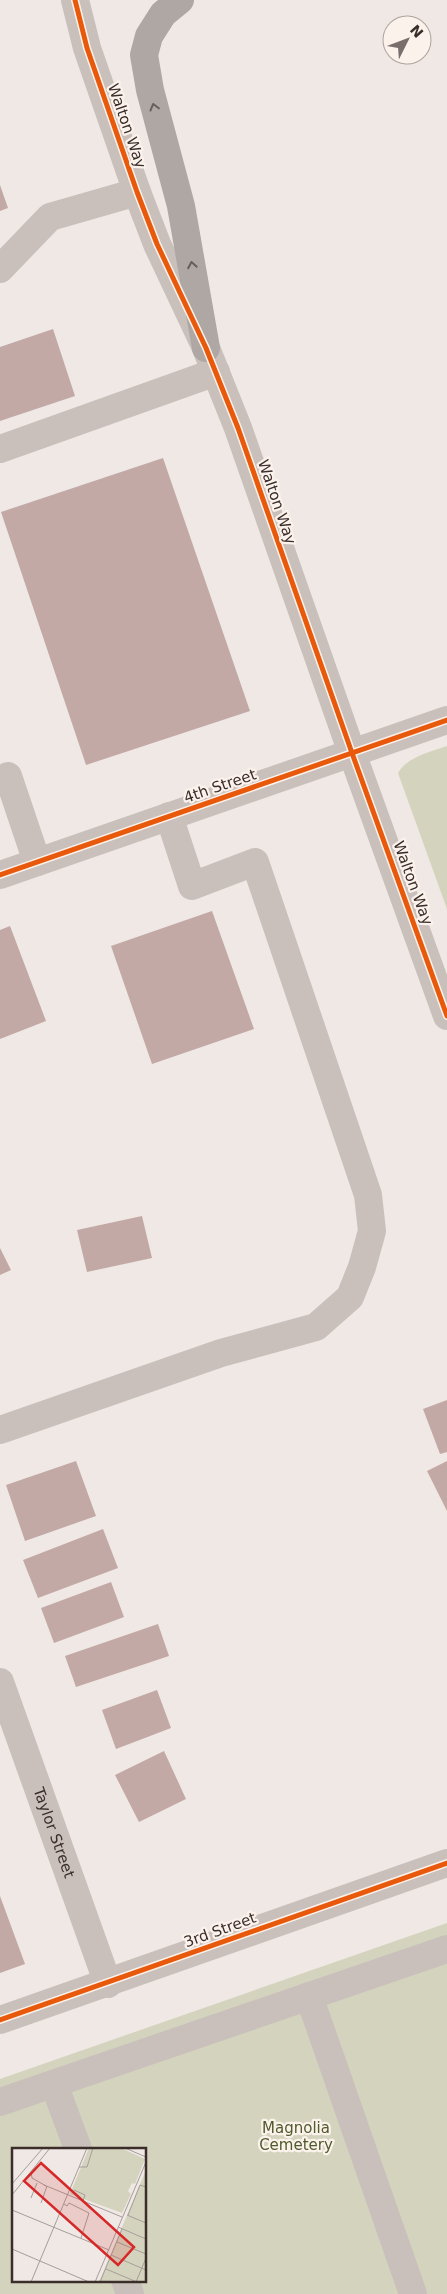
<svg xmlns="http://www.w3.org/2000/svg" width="447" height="2294" viewBox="0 0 447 2294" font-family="'DejaVu Sans',sans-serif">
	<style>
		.green { fill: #d4d4be; fill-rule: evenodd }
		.building { fill: #c3a9a5 }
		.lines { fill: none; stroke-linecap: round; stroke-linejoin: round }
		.minor { stroke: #c9c0bc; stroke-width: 28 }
		.highway { stroke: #aea7a3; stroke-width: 28 }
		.cycleway-casing { stroke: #fbf2ec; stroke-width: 8 }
		.cycleway { stroke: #e8590c; stroke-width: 5 }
		.oneway { stroke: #685e5a }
		.labels { text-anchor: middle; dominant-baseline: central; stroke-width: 4.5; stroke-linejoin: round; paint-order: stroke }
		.street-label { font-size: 15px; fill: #3a2d2a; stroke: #fbf2ec }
		.park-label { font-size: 15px; fill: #505a2d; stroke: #fbf2ec }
		.inset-road { fill: none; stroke: #a79d9a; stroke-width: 1 }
		.view { fill: #d62828; fill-opacity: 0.15; stroke: #d62828; stroke-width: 2.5 }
		.inset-edge { fill: none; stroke: #3a2d2a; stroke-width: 2.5 }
	</style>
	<rect width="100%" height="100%" fill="#efe8e4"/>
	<path class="green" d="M 447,746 L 447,909 L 398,773 C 407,757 430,752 447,746 Z
		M 447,1923 L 447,2294 L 0,2294 L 0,2079 ZM 14,2149 L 145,2149 L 145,2280 L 14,2280 Z"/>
	<path class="building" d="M 0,185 L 8,208 L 0,211 Z
		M 53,329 L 75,396 L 0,421 L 0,347 Z
		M 163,458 L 250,711 L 86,765 L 1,512 Z
		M 212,911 L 254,1029 L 152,1064 L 111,946 Z
		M 10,926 L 46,1021 L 0,1039 L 0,930 Z
		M 142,1216 L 152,1258 L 87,1272 L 77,1230 Z
		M 0,1248 L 11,1270 L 0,1275 Z
		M 447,1400 L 447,1452 L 440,1454 L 423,1409 Z
		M 76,1461 L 96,1516 L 25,1541 L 6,1485 Z
		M 447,1461 L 447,1511 L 427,1471 Z
		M 103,1529 L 118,1568 L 38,1598 L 23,1560 Z
		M 111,1582 L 124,1617 L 54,1643 L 41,1608 Z
		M 158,1624 L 169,1656 L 76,1687 L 65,1656 Z
		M 157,1690 L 171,1728 L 116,1749 L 102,1710 Z
		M 164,1751 L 186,1799 L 139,1822 L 115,1775 Z
		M 0,1896 L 25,1964 L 0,1973 Z"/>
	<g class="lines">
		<g class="minor">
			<path d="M 75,0 L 87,48 L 137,192 L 157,244 L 206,348 L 238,428 L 352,753 L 447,1016"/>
			<path d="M 0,269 L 50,217 L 137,192"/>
			<path d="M 0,449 L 216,372"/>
			<path d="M 8,776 L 37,862"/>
			<path d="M 0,875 L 447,720"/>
			<path d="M 0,1430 L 221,1353 L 316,1327 L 350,1297 L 362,1267 L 372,1231 L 368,1195 L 255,862 L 192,886 L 169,816"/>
			<path id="s1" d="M 0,1682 L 108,1984"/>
			<path d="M 309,1996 L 413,2294"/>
			<path d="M 0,2020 L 447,1863"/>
			<path d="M 54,2084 L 78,2149"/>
			<path d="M 0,2102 L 447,1949"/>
			<path d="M 125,2280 L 130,2294"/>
		</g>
		<path class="highway" d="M 180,0 L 163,14 L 149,36 L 144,55 L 150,90 L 181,206 L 206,348"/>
		<defs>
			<path id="cycleway" d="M 75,0 L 87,48 L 137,192 L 157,244 L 206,348 L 238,428 L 352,753 L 447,1016
				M 0,875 L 447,720
				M 0,2020 L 447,1863"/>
		</defs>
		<use href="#cycleway" class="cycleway-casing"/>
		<use href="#cycleway" class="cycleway"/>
	</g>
	<defs><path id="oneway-chevron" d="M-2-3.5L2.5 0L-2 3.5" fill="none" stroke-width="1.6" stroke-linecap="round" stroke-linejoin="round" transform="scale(1.25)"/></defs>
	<g class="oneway">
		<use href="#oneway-chevron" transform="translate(154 107) rotate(-105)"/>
		<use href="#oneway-chevron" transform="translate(192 265) rotate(-100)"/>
	</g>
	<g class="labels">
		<g class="street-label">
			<text transform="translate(127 126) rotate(71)">Walton Way</text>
			<text transform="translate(277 502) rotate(71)">Walton Way</text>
			<text transform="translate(220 786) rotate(-19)">4th Street</text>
			<text transform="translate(413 883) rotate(70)">Walton Way</text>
			<text stroke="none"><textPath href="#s1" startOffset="160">Taylor Street</textPath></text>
			<text transform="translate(220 1930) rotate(-20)">3rd Street</text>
		</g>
		<g class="park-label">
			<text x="296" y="2128">Magnolia<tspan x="296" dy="17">Cemetery</tspan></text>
		</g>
	</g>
	<g transform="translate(12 2148)">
		<rect width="134" height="134" fill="#efe8e4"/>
		<path d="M 77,0 L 109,0 L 133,11 L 123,36 L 120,35 L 116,43 L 119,46 L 110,65 L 58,46 ZM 134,22 L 134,134 L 87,134 Z" fill="#d4d4be"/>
		<path class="inset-road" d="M 113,0 L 134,9M 67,19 L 75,19 L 81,0M 19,24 L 20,30 L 34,38M 0,36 L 31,0M 32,37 L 110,69M 62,42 L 73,47 L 71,53M 0,47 L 38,0M 19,50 L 25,35M 29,55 L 35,38M 52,56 L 55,58 L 57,55 L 77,65 L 69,90M 0,62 L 97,102M 115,67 L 134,75M 116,67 L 128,37 L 134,39M 106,79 L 134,91M 105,94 L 134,106M 0,101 L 77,134M 99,107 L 134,122M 94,121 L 125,134M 19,134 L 75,0M 83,134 L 134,14M 88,134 L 110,81M 124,134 L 134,110"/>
		<path class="view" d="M 29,15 L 122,99 L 106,117 L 12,33 Z"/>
		<rect width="134" height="134" class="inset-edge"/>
	</g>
	<g transform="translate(407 40) rotate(48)"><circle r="24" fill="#fbf2ec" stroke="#aea39e"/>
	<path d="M0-4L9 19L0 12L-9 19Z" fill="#796e6b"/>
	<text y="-8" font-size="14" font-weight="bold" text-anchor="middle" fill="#3a2d2a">N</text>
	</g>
</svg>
